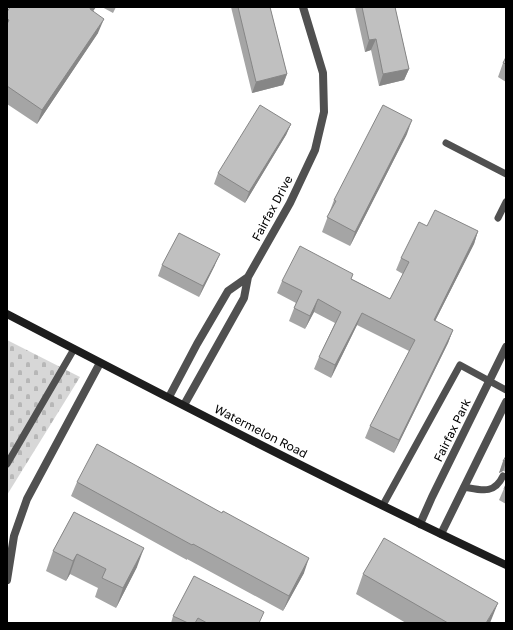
<svg xmlns="http://www.w3.org/2000/svg" width="513" height="630" viewBox="0 0 513 630" font-family="'Golos Text',sans-serif">
	<style>
		.cemetery { fill: url(#cemetery-stones) }
		.lines { fill: none; stroke-linecap: round; stroke-linejoin: round }
		.service { stroke: #505050; stroke-width: 7 }
		.minor { stroke: #505050; stroke-width: 8 }
		.secondary { stroke: #1d1d1d; stroke-width: 8 }
		.wall { fill: #a5a5a5 }
		.shaded-wall { fill: #868686 }
		.building { fill: #c0c0c0; stroke: #868686 }
		.labels { text-anchor: middle; dominant-baseline: central; stroke-width: 3; stroke-linejoin: round; paint-order: stroke }
		.street-label { font-size: 12px; fill: #000; stroke: #fff }
	</style>
	<defs>
		<pattern id="cemetery-stones" width="16" height="16" patternUnits="userSpaceOnUse"><rect width="16" height="16" fill="#d7d7d7"/><path d="M2 7V4a2 2 0 0 1 4 0v3zM10 15v-3a2 2 0 0 1 4 0v3z" fill="#b7b7b7"/></pattern>
	</defs>
	<rect width="100%" height="100%" fill="#fff"/>
	<path class="cemetery" d="M 7,340 L 80,377 L 7,495 Z"/>
	<g class="lines">
		<path class="service" d="M 446,143 L 506,174
			M 498,218 L 506,202
			M 7,464 L 74,349
			M 464,487 C 481,490 494,495 503,476
			M 383,505 L 460,365 L 506,390"/>
		<path class="minor" d="M 169,397 L 197,344 L 228,291 L 248,277 L 290,203 L 315,150 L 324,112 L 323,73 L 303,7
			M 184,405 L 244,298 L 248,277
			M 420,524 L 432,497 L 506,347
			M 441,534 L 506,402
			M 7,580 L 14,536 L 27,499 L 100,363"/>
		<path class="secondary" d="M 7,314 C 172,400 338,486 506,565"/>
	</g>
	<path class="wall" d="M 10,7 L 96,7 L 93,11 L 98,33 L 37,124 L 7,104 L 7,12 Z
		M 102,7 L 116,7 L 113,13 Z
		M 231,7 L 270,7 L 287,74 L 283,85 L 252,93 Z
		M 355,7 L 395,7 L 409,69 L 404,80 L 379,86 L 371,50 L 365,52 Z
		M 506,57 L 506,82 L 498,77 L 503,63 Z
		M 291,124 L 286,135 L 245,203 L 214,184 L 218,173 Z
		M 407,134 L 350,246 L 322,232 L 334,200 Z
		M 427,226 L 478,231 L 474,244 L 435,321 L 453,330 L 448,343 L 394,453 L 365,438 L 370,426 L 409,351 L 357,325 L 331,378 L 314,369 L 319,357 L 335,323 L 314,312 L 305,329 L 289,321 L 296,303 L 277,293 L 282,281 L 352,279 L 390,299 L 403,274 L 396,270 L 401,258 Z
		M 162,265 L 215,265 L 199,297 L 158,276 Z
		M 506,456 L 506,472 L 503,471 L 499,473 Z
		M 77,482 L 304,573 L 283,611 L 187,559 L 187,560 L 71,496 Z
		M 506,484 L 506,504 L 499,500 Z
		M 74,512 L 137,567 L 116,608 L 95,597 L 98,588 L 70,574 L 66,581 L 46,571 L 53,551 Z
		M 363,574 L 490,623 L 406,623 L 356,594 Z
		M 173,616 L 260,623 L 171,623 Z"/>
	<path class="shaded-wall" d="M 91,7 L 96,7 L 84,24 L 90,9 Z
		M 104,19 L 98,33 L 37,124 L 42,110 Z
		M 376,39 L 371,50 L 365,52 L 369,40 Z
		M 409,69 L 404,80 L 379,86 L 383,74 Z
		M 287,74 L 283,85 L 252,93 L 256,82 Z
		M 412,120 L 407,134 L 350,246 L 355,232 Z
		M 291,124 L 286,135 L 245,203 L 249,192 Z
		M 478,231 L 474,244 L 429,333 L 434,320 Z
		M 220,254 L 215,265 L 199,297 L 203,286 Z
		M 318,299 L 314,312 L 305,329 L 310,316 Z
		M 362,313 L 357,325 L 331,378 L 335,365 Z
		M 453,330 L 448,343 L 394,453 L 399,440 Z
		M 506,460 L 506,462 L 503,471 L 499,473 L 503,461 Z
		M 144,548 L 137,567 L 116,608 L 123,588 Z
		M 77,554 L 70,574 L 66,581 L 73,561 Z
		M 309,558 L 304,573 L 283,611 L 289,596 Z
		M 498,603 L 490,623 L 486,623 Z"/>
	<path class="building" d="M 10,7 L 91,7 L 90,9 L 104,19 L 42,110 L 7,86 L 7,24 L 9,20 L 7,19 L 7,12 Z
		M 238,7 L 270,7 L 287,74 L 256,82 Z
		M 362,7 L 395,7 L 409,69 L 383,74 L 376,39 L 369,40 Z
		M 506,57 L 506,64 L 503,63 Z
		M 260,105 L 291,124 L 249,192 L 218,173 Z
		M 383,105 L 412,120 L 355,232 L 327,217 L 336,201 L 334,200 Z
		M 435,210 L 478,231 L 434,320 L 453,330 L 399,440 L 370,426 L 415,340 L 362,313 L 335,365 L 319,357 L 341,312 L 318,299 L 310,316 L 294,308 L 302,291 L 282,281 L 300,246 L 353,274 L 351,279 L 390,299 L 409,262 L 401,258 L 419,222 L 427,226 Z
		M 179,233 L 220,254 L 203,286 L 162,265 Z
		M 97,444 L 222,513 L 223,511 L 309,558 L 289,596 L 193,544 L 192,545 L 77,482 Z
		M 506,456 L 506,460 L 503,461 Z
		M 506,484 L 506,490 L 504,489 Z
		M 74,512 L 144,548 L 123,588 L 102,578 L 106,569 L 77,554 L 73,561 L 53,551 Z
		M 384,538 L 498,603 L 486,623 L 448,623 L 363,574 Z
		M 194,576 L 264,612 L 259,623 L 207,623 L 198,618 L 195,623 L 188,623 L 173,616 Z"/>
	<g class="labels">
		<g class="street-label">
			<text transform="translate(272 208) rotate(-62)">Fairfax Drive</text>
			<text transform="translate(452 430) rotate(-64)">Fairfax Park</text>
			<text transform="translate(261 431) rotate(27)">Watermelon Road</text>
		</g>
	</g>
	<rect width="513" height="630" fill="none" stroke="#000000" stroke-width="16"/>
</svg>
